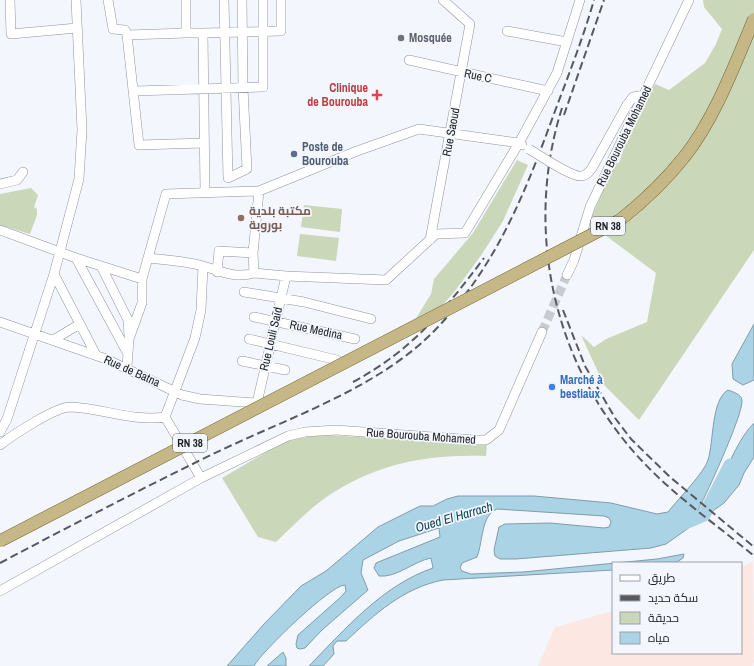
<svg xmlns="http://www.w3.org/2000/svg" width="754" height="666" viewBox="0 0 754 666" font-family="'Archivo Narrow',Cairo,sans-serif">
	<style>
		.industrial { fill: #fce7e3 }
		.green { fill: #cad7b8 }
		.water { fill: #aad3e5; stroke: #809dab }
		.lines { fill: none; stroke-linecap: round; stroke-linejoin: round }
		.river { stroke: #aad3e5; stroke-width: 13 }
		.minor-tunnel { stroke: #c8cbd2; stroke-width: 9; stroke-dasharray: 9 4.5; stroke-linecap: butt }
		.minor-casing { stroke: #8f939d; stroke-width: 10 }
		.minor { stroke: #fff; stroke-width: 9 }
		.rail { stroke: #57595e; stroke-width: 2; stroke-dasharray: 8 4; stroke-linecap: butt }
		.minor-bridge-casing { stroke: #8f939d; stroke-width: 10; stroke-linecap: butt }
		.major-bridge-casing { stroke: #726330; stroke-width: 13; stroke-linecap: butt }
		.minor-bridge { stroke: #fff; stroke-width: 9 }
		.major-bridge { stroke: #c6b786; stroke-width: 12 }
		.worship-dot { fill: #6b7280; stroke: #f3f6fd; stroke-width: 1.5 }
		.health-dot { fill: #e0444e; stroke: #f3f6fd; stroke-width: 1.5 }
		.service-dot { fill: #5c6f8a; stroke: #f3f6fd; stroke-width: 1.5 }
		.education-dot { fill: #8d6e63; stroke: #f3f6fd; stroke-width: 1.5 }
		.shop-dot { fill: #3f7fe0; stroke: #f3f6fd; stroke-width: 1.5 }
		.labels { text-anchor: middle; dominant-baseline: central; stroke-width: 3.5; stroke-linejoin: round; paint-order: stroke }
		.shield { fill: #f3f6fd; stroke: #5e6065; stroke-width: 1 }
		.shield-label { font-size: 11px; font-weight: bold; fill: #1e2024 }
		.worship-label { font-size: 12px; font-weight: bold; fill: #5b616d; stroke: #f3f6fd; text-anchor: start }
		.street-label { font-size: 12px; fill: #1e2024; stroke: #f3f6fd }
		.health-label { font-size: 12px; font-weight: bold; fill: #be3a42; stroke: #f3f6fd; text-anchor: end }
		.service-label { font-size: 12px; font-weight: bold; fill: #4e5e75; stroke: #f3f6fd; text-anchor: start }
		.education-label { font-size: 12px; font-weight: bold; fill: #785e54; stroke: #f3f6fd; text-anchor: start }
		.shop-label { font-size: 12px; font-weight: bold; fill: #366cbe; stroke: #f3f6fd; text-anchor: start }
		.water-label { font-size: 13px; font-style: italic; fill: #0d4558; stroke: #f3f6fd }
	</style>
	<rect width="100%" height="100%" fill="#f3f6fd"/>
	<path class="industrial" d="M 753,561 L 754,663 L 752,666 L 538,666 L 555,627 L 613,611 L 613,653 L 741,653 L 741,565 L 744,566 Z"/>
	<path class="green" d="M 703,0 L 754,0 L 754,250 L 639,420 L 604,385 L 581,335 L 594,347 L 606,339 L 647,322 L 656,273 L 589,223 L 614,165 L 619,163 L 625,145 L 655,84 L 669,90 L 705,63 L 716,44 L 722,29 L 704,7 Z
		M 517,160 L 528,165 L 503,221 L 482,254 L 455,291 L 434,315 L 412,325 L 431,294 L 434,279 L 473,233 Z
		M 31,188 L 38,195 L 34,207 L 37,209 L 37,215 L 30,234 L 0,225 L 0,194 Z
		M 304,205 L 342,209 L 340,232 L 301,227 Z
		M 300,234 L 339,238 L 336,261 L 297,256 Z
		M 321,435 L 487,443 L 486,456 C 425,454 372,464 321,501 C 305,513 291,528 276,542 L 258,537 L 222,478 L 280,444 L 292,439 Z"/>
	<path class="water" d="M 754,324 L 754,380 L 743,385 L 733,379 L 732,364 Z
		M 728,390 C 733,392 741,394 742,400 C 744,413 704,500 696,514 L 702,516 C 718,504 715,495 722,479 C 730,461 740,437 754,423 L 754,457 L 744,473 L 739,485 L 724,503 L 666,544 L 651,548 L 516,559 L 500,559 L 495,556 L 494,550 L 499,527 L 505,524 L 550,523 L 604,528 L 609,527 L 611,522 L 609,518 L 604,516 L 497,509 C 481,515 483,542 477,557 L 462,563 L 460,568 L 462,571 L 471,574 L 523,572 L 657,559 L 684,554 L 683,558 L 677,562 L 613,563 L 613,570 L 443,580 C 403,588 375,614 346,641 L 337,641 L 333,646 L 334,654 L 323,666 L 309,666 C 345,629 383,585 433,568 L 431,558 C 414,561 397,578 379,576 L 374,568 L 376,563 L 440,537 L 439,528 L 399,541 L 363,560 L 361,573 L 368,590 L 322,630 L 305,648 L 300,649 L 297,648 L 296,644 L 298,635 L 342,596 L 346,591 L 345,585 C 332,584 261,652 254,666 L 227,666 L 264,624 L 301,586 L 326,571 L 378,527 L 420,506 L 433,506 L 447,499 L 458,496 L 534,496 L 611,503 L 657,514 L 668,512 C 678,499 704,473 708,460 C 714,441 711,400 728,390 Z
		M 283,652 L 286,658 L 286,666 L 267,666 Z"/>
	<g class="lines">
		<path class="river" d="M 685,523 L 704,515 L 730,465"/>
		<path class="minor-tunnel" d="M 542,332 L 567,275"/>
		<defs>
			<path id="minor" d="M 10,0 L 11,34 L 77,28
				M 108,0 L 113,29 L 125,30 L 127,35 L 139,145 L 204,143
				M 186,0 L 186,33 L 203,33 L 205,192
				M 224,0 L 228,178 L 247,169 L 243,88 L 242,0
				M 507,31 L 567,42
				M 203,33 L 281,31 L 281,0
				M 127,35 L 186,33
				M 409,60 L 548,91
				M 134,91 L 263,87 L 263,0
				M 627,105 L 633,97 L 645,95
				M 522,145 L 519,143 L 557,73 L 580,0
				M 0,184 L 17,180 L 23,172
				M 0,230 L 76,258 L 142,279
				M 430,240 L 470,24 L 443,0
				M 76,258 L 127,352
				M 148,258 C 166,260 186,261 203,266 C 221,271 234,279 254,273
				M 101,266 L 128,320 L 129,336
				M 217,272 L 219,251 L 253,253
				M 54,274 L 96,355
				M 567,275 L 574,260 L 590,207 L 689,0
				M 244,292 L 304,302 L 371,319
				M 254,317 L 355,339
				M 0,322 L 106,359 L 182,395 L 200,399 L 257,403 L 286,276
				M 249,339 L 337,360
				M 53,340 L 80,324
				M 242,361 L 285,370
				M 127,367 L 129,339 L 142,303 L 142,279 L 166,194 L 259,191 L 357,151 L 419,129 L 519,143 L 465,233 L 436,234 L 386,280 L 286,276 L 254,273 L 253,253 L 259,191
				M 165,417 L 201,478
				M 0,432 L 7,419 L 54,274 L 79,179 L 82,130 L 76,0
				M 0,445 C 13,435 55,407 70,407 C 102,408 133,422 165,417 L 195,338 L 201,310 L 203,266
				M 0,591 L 201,478 L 288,436 L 305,432 L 336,430 L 474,440 L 486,440 L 499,430 L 542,332"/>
		</defs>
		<use href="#minor" class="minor-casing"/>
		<use href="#minor" class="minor"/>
		<path class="rail" d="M 562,108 C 523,231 554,368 643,462 C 676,497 717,525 754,556
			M 564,115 L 604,0
			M 563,310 L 585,366 L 615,418 L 631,439 L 670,477 L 754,547
			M 353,382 C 411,351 445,310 484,258
			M 0,563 C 70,526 141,489 213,454 C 287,418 381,388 438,327 C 498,263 526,191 555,111 C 569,74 583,38 594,0"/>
		<defs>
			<path id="minor-bridge" d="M 529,149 C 539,155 573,178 582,176 C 587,175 589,172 592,168 L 627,105"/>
			<path id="major-bridge" d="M 0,541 L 620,220 C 644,201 666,180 685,156 C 715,118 735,64 754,19"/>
		</defs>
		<use href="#minor-bridge" class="minor-bridge-casing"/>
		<use href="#major-bridge" class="major-bridge-casing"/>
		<use href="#minor-bridge" class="minor-bridge"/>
		<use href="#major-bridge" class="major-bridge"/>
	</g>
	<circle class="worship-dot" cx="401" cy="38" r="4"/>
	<path class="health-dot" d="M375 89h4v4h4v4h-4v4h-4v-4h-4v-4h4z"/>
	<circle class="service-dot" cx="294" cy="154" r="4"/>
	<circle class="education-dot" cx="241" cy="218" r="4"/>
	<circle class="shop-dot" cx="552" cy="387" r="4"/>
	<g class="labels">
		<g class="shield">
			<rect x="591" y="217" width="34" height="18" rx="3"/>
			<rect x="173" y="434" width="34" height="18" rx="3"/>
		</g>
		<g class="shield-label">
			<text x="608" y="226">RN 38</text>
			<text x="190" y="443">RN 38</text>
		</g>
		<g class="worship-label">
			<text x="409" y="38">Mosquée</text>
		</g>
		<g class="street-label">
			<text transform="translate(478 76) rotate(12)">Rue C</text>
			<text transform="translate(451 132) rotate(-79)">Rue Saoud</text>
			<text transform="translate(624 136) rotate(-64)">Rue Bourouba Mohamed</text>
			<text transform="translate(316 330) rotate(12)">Rue Medina</text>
			<text transform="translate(271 339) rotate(-77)">Rue Louli Saïd</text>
			<text transform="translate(132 371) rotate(24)">Rue de Batna</text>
			<text transform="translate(421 436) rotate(4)">Rue Bourouba Mohamed</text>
		</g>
		<g class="health-label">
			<text x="368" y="88">Clinique<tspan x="368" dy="14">de Bourouba</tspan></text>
		</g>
		<g class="service-label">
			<text x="302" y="147">Poste de<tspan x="302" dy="14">Bourouba</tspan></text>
		</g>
		<g class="education-label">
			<text x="249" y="211">مكتبة بلدية<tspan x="249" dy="14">بوروبة</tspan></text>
		</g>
		<g class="shop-label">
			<text x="560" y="380">Marché à<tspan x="560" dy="14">bestiaux</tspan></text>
		</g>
		<g class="water-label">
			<text transform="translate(454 517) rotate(-16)">Oued El Harrach</text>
		</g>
	</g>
	<rect x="612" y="562" width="130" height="92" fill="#f3f6fd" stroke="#9ea0a6"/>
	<rect x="620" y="575" width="20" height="6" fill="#ffffff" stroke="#9ea0a6"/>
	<text x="648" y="582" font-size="12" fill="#1e2024">طريق</text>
	<rect x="620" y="595" width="20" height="6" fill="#57595e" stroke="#9ea0a6"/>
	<text x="648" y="602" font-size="12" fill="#1e2024">سكة حديد</text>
	<rect x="620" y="612" width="20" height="12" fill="#cad7b8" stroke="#9ea0a6"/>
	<text x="648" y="622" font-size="12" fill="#1e2024">حديقة</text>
	<rect x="620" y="632" width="20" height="12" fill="#aad3e5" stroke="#9ea0a6"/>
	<text x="648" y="642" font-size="12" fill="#1e2024">مياه</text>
</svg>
